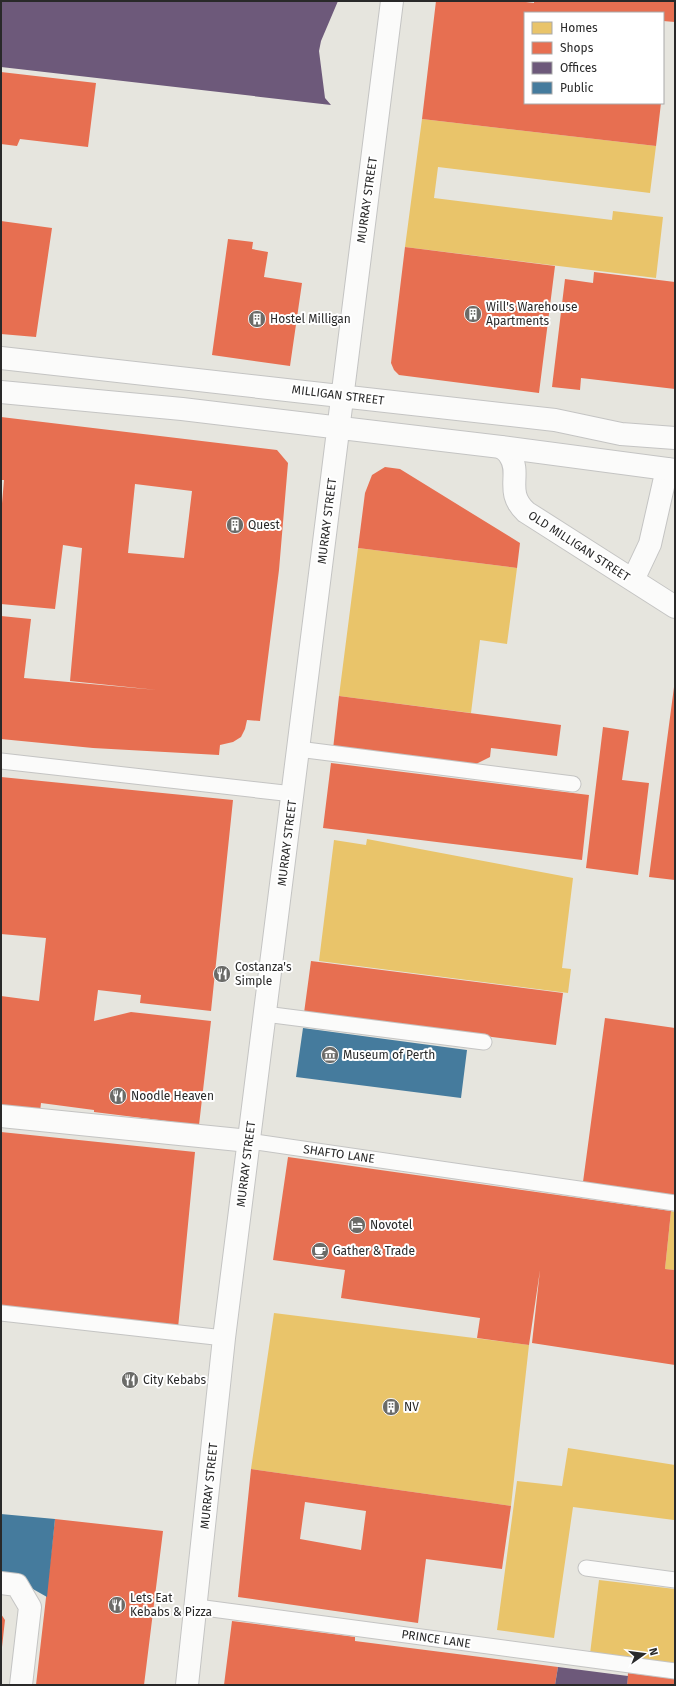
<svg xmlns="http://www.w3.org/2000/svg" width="676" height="1686" viewBox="0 0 676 1686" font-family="'Fira Sans',sans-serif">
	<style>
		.homes { fill: #e9c46a }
		.shops { fill: #e76f51; fill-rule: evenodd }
		.offices { fill: #6d597a }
		.public { fill: #457b9d }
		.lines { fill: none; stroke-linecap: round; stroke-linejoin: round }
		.service-casing { stroke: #c4c4c3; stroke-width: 17 }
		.pedestrian-casing { stroke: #c4c4c3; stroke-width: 24 }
		.minor-casing { stroke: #c4c4c3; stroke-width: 24 }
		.secondary-casing { stroke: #c4c4c3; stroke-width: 24 }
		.service { stroke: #fbfbfa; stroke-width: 15 }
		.pedestrian { stroke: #fbfbfa; stroke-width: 22 }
		.minor { stroke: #fbfbfa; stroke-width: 22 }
		.secondary { stroke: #fbfbfa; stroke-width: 22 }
		.labels { text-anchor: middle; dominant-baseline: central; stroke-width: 4; stroke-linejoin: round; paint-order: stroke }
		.street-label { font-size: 12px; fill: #292929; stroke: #fff }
		.poi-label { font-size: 12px; fill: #292929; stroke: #fff; text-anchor: start }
	</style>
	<rect width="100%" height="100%" fill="#e6e5de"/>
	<path class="homes" d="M 422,119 L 656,146 L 650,193 L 438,167 L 434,198 L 612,220 L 613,211 L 663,217 L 656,278 L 405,247 Z
		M 358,548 L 517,568 L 507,644 L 480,640 L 471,713 L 339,696 Z
		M 367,839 L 573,878 L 562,968 L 571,969 L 568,993 L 319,961 L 334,840 L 366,845 Z
		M 671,1211 L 675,1212 L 675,1270 L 665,1269 Z
		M 274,1313 L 529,1345 L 511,1506 L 251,1469 Z
		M 568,1448 L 675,1465 L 674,1520 L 573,1507 L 554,1638 L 497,1630 L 517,1481 L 562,1486 Z
		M 599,1580 L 675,1589 L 675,1666 L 590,1654 Z"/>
	<path class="shops" d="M 436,1 L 518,1 L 534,3 L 534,1 L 675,1 L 675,22 L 663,21 L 663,13 L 525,13 L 525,103 L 661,103 L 656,146 L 422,119 Z
		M 1,72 L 96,83 L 88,147 L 20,139 L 17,146 L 1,144 Z
		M 1,221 L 52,228 L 36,337 L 1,334 Z
		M 228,239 L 253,242 L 252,249 L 268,252 L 264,277 L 302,283 L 290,366 L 212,355 Z
		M 405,247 L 555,266 L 539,393 L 399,375 L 394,370 L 391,363 Z
		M 594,272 L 675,282 L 675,389 L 581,378 L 580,390 L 552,387 L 565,279 L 593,283 Z
		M 1,417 L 277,450 L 288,463 L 279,570 L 260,721 L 247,720 L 245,729 L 241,737 L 233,742 L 220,745 L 219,755 L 93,748 L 1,739 L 1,616 L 31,619 L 24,678 L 157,690 L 70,681 L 82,548 L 63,545 L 55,609 L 1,604 L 1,515 L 4,480 L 1,480 ZM 135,484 L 192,491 L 184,558 L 128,553 Z
		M 385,467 L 400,469 L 520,543 L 517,568 L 358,548 L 365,493 L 372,475 Z
		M 674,687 L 675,687 L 675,880 L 649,877 Z
		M 339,696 L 561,725 L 557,756 L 491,748 L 490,757 L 470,767 L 333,749 Z
		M 603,727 L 629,731 L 622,780 L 649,783 L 638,875 L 586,868 Z
		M 331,763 L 589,795 L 582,860 L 323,828 Z
		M 1,777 L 233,800 L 211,1011 L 140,1003 L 141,995 L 98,990 L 94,1021 L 131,1012 L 211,1021 L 199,1125 L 94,1112 L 94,1110 L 41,1103 L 40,1112 L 1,1107 L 1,996 L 39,1001 L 46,938 L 1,934 Z
		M 311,961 L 563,993 L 556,1045 L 304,1013 Z
		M 605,1018 L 675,1028 L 675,1195 L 583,1182 Z
		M 1,1132 L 195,1152 L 178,1328 L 1,1308 Z
		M 288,1157 L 671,1211 L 665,1269 L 675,1270 L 675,1365 L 532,1343 L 540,1270 L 529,1345 L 477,1338 L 480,1318 L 341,1298 L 345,1270 L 273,1260 Z
		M 251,1469 L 511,1506 L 502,1569 L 426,1559 L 418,1623 L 238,1597 ZM 305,1502 L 366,1511 L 361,1550 L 300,1539 Z
		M 55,1519 L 163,1531 L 144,1685 L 36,1685 Z
		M 1,1614 L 5,1620 L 2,1647 L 1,1647 Z
		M 232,1621 L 355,1637 L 355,1641 L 558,1667 L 555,1685 L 224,1685 Z
		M 628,1673 L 675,1679 L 675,1685 L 627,1685 Z"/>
	<path class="offices" d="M 1,1 L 338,1 L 321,41 L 319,51 L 325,98 L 331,105 L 1,67 Z
		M 558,1667 L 628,1676 L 627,1685 L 555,1685 Z"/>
	<path class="public" d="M 303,1028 L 467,1050 L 461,1098 L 296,1077 Z
		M 1,1514 L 55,1519 L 47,1597 L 17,1580 L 1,1578 Z"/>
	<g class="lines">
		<defs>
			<path id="service" d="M 298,749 L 573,784
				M 1,761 L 293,794
				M 265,1014 L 484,1042
				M 249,1141 L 675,1203
				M 1,1313 L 224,1338
				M 586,1568 L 675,1580
				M 197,1607 L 675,1671"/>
			<path id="pedestrian" d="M 1,1116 L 249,1141
				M 1,1583 L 17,1585 L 30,1607 L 21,1685"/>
			<path id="minor" d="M 501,447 C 504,449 508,452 510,456 C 522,474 504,492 526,512 L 675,607
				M 633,580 L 650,544 L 667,469"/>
			<path id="secondary" d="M 1,358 L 555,420 L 621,434 L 675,438
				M 1,392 L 182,409 L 501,447 L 675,470
				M 187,1685 L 224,1338 L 392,1"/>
		</defs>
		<use href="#service" class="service-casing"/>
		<use href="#pedestrian" class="pedestrian-casing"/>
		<use href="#minor" class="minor-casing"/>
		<use href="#secondary" class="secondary-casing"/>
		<use href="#service" class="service"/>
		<use href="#pedestrian" class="pedestrian"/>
		<use href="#minor" class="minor"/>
		<use href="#secondary" class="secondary"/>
	</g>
	<defs>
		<symbol id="building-disc" viewBox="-11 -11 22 22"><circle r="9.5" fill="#6b6b68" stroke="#fff"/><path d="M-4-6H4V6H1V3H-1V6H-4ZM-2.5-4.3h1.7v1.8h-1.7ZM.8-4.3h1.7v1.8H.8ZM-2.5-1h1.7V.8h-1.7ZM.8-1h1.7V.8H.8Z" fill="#fff"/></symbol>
		<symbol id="restaurant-disc" viewBox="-11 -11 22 22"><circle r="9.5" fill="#6b6b68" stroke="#fff"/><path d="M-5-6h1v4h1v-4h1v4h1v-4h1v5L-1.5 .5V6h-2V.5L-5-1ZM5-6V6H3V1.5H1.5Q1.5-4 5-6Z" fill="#fff"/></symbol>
		<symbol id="museum-disc" viewBox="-11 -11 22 22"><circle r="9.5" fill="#6b6b68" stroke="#fff"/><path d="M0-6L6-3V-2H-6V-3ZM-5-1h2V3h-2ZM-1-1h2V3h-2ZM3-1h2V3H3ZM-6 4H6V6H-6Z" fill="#fff"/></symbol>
		<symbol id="hotel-disc" viewBox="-11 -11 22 22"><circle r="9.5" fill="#6b6b68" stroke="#fff"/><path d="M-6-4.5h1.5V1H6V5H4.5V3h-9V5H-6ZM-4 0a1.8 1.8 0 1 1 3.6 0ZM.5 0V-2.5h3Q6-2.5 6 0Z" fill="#fff"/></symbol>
		<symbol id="cafe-disc" viewBox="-11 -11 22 22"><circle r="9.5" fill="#6b6b68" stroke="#fff"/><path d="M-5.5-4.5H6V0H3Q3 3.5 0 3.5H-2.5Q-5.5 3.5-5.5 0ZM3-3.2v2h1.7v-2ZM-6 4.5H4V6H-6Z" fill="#fff"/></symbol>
	</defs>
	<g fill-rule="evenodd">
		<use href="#building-disc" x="463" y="304" width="20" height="20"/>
		<use href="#building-disc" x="247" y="309" width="20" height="20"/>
		<use href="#building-disc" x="225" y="515" width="20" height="20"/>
		<use href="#restaurant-disc" x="212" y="964" width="20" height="20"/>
		<use href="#museum-disc" x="320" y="1045" width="20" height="20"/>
		<use href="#restaurant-disc" x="108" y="1086" width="20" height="20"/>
		<use href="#hotel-disc" x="347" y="1215" width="20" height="20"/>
		<use href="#cafe-disc" x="310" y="1241" width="20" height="20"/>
		<use href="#restaurant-disc" x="120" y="1370" width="20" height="20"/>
		<use href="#building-disc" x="381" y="1397" width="20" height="20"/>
		<use href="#restaurant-disc" x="107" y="1595" width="20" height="20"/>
	</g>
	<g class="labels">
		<g class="street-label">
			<text transform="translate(367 200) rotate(-82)">MURRAY STREET</text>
			<text transform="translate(338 395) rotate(7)">MILLIGAN STREET</text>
			<text transform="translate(327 521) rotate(-83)">MURRAY STREET</text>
			<text transform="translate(579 546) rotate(33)">OLD MILLIGAN STREET</text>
			<text transform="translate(287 843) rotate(-83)">MURRAY STREET</text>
			<text transform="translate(339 1154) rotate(8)">SHAFTO LANE</text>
			<text transform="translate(246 1164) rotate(-83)">MURRAY STREET</text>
			<text transform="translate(209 1486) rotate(-84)">MURRAY STREET</text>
			<text transform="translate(436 1639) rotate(8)">PRINCE LANE</text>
		</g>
		<g class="poi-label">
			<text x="486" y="307">Will's Warehouse<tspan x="486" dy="14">Apartments</tspan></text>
			<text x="270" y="319">Hostel Milligan</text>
			<text x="248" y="525">Quest</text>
			<text x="235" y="967">Costanza's<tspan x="235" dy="14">Simple</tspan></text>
			<text x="343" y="1055">Museum of Perth</text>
			<text x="131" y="1096">Noodle Heaven</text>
			<text x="370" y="1225">Novotel</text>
			<text x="333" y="1251">Gather &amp; Trade</text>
			<text x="143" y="1380">City Kebabs</text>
			<text x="404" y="1407">NV</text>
			<text x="130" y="1598">Lets Eat<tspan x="130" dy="14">Kebabs &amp; Pizza</tspan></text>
		</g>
	</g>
	<rect width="676" height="1686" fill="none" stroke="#292929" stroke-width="4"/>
	<rect x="524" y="12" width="140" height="92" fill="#ffffff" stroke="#a9a9a9"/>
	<rect x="532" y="22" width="20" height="12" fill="#e9c46a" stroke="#a9a9a9"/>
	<text x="560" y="32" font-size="12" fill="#292929">Homes</text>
	<rect x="532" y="42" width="20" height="12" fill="#e76f51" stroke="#a9a9a9"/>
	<text x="560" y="52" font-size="12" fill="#292929">Shops</text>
	<rect x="532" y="62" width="20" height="12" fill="#6d597a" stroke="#a9a9a9"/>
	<text x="560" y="72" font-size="12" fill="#292929">Offices</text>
	<rect x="532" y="82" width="20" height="12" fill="#457b9d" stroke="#a9a9a9"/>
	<text x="560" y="92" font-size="12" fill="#292929">Public</text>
	<g transform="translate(644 1654) rotate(76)" stroke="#ffffff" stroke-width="3" paint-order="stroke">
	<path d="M0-3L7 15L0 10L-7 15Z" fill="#292929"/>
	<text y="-6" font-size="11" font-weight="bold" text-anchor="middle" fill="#292929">N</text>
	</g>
</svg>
